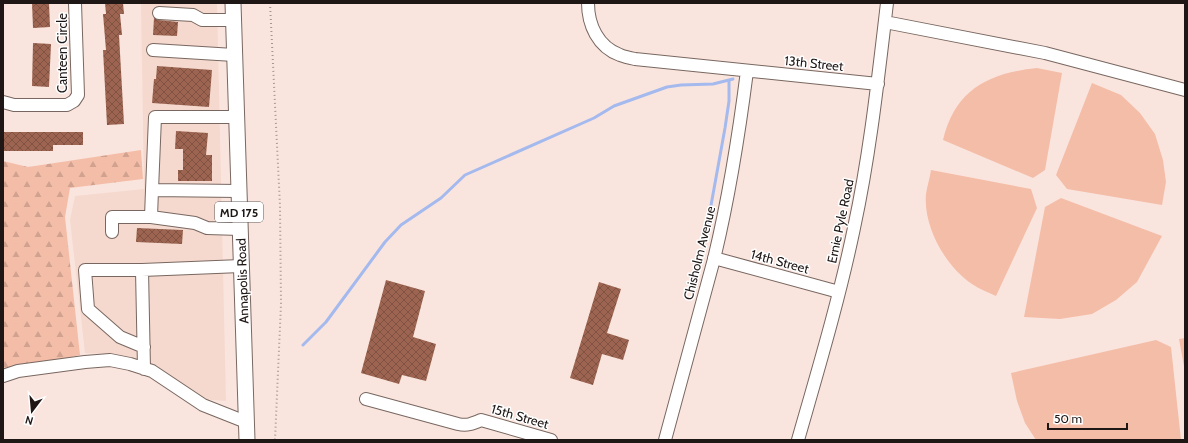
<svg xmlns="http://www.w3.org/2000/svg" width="1188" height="443" viewBox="0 0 1188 443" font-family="Cabin,sans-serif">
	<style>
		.built { fill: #f5d9ce }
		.forest { fill: url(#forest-firs) }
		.pitch { fill: #f4bda8 }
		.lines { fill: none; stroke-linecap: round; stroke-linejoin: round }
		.stream { stroke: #a4b9ed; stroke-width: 3 }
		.building { fill: url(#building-cross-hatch) }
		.minor-casing { stroke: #786760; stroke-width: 14 }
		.major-casing { stroke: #786760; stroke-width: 17 }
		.path { stroke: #a59691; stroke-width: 2; stroke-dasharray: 1 3; stroke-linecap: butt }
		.minor { stroke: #fff; stroke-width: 12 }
		.major { stroke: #fff; stroke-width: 15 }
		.labels { text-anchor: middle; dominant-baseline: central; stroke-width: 3; stroke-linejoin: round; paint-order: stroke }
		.shield { fill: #fff; stroke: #625d5b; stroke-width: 1 }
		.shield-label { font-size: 12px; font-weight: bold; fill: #1e1715 }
		.street-label { font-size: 13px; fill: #1e1715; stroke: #fff }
	</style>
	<defs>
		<pattern id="forest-firs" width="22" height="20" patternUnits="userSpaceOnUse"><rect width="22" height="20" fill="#f4bda8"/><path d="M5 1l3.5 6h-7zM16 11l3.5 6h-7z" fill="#d1a290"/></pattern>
		<pattern id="building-cross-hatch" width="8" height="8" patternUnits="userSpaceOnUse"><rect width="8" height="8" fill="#9d6551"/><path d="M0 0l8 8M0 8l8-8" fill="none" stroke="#7f5242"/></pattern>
	</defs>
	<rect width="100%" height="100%" fill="#fae5de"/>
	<path class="built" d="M 141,3 L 217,3 L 226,401 L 200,399 L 139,362 L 112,354 L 85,353 L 70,220 L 75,196 L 144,189 Z"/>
	<path class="forest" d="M 141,150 L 143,179 L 70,188 L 65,217 L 80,355 L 3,373 L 3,161 L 28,167 Z"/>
	<path class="pitch" d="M 1037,68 L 1062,73 L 1045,170 L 1033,178 L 943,140 C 955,90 988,73 1037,68 Z
		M 1092,83 L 1121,95 L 1140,113 L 1155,134 L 1163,160 L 1166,182 L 1162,205 L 1067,189 L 1056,175 Z
		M 931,170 L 1031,189 L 1037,208 L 996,296 C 988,292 979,289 972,284 C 945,266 923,226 926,194 C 927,186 930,178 931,170 Z
		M 1061,198 L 1162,236 L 1137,282 L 1116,300 L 1092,314 L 1060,319 L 1024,317 L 1045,207 Z
		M 1185,338 L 1185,372 L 1179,339 Z
		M 1156,340 L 1171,347 L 1181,440 L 1036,440 L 1025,423 L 1017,401 L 1011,373 Z"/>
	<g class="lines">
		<path class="stream" d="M 704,244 L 725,128 L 729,101 L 729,80
			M 303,345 L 326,322 L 385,242 L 401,225 L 441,198 L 465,175 L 594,118 L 614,106 L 667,87 L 681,85 L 713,84 L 733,79"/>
	</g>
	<path class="building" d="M 32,3 L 49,3 L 50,27 L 33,28 Z
		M 105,3 L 123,3 L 124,14 L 120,14 L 122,35 L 119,35 L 124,124 L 107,125 L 103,50 L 106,50 L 103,14 L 106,14 Z
		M 154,18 L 159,20 L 178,22 L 177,36 L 153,35 Z
		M 33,43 L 51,44 L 49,87 L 32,86 Z
		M 157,66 L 212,70 L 209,107 L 152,103 L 154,79 L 156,79 Z
		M 176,131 L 208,133 L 206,155 L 212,155 L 212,181 L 178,181 L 178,170 L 183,170 L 183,149 L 175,149 Z
		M 3,132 L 83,132 L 83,145 L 53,145 L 53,151 L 3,151 Z
		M 137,228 L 183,230 L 182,244 L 136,242 Z
		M 386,280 L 425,291 L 413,337 L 436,344 L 426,381 L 402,375 L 399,384 L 361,373 Z
		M 599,282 L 621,289 L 607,333 L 629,340 L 623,360 L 602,354 L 593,385 L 570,378 Z"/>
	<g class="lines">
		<defs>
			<path id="minor" d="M 588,3 C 588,25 598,47 620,55 C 625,57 630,58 635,59 L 878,84
				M 159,13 L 193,15 L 202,20 L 233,20
				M 885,22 L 1045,53 L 1185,90
				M 153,50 L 234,55
				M 3,102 L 14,105 L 67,105 L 74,101 L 78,95 L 75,3
				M 152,190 L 155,117 L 236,117
				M 239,191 L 152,190 L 151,217 L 195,223 L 207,228 L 240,229
				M 112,232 L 112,217 L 151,217
				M 714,258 L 839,292
				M 142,270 L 85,270 L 88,309 L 120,337 L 144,347
				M 144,369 L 142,270 L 241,266
				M 3,376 L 18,371 L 85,362 L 110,360 L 130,364 L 152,371 L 203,405 L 246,422
				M 366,399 L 458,424 C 467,426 472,424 481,420 L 551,440
				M 665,440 C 681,380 698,319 714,259 C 729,197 739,134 747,71
				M 798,440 C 818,370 839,300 854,228 C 870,154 878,79 887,3"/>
			<path id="major" d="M 233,3 L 247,440"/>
		</defs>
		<use href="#minor" class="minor-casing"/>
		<use href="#major" class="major-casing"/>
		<path class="path" d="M 270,3 L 280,206 L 281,304 L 275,440"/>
		<use href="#minor" class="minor"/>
		<use href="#major" class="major"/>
	</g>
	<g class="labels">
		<rect class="shield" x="215" y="202" width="48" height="20" rx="3"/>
		<g class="shield-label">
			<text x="239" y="212">MD 175</text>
		</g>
		<g class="street-label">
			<text transform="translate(62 53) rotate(-90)">Canteen Circle</text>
			<text transform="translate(814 63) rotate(6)">13th Street</text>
			<text transform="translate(840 221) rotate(-78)">Ernie Pyle Road</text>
			<text transform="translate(699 253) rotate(-76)">Chisholm Avenue</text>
			<text transform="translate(780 261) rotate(15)">14th Street</text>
			<text transform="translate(242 281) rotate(-92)">Annapolis Road</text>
			<text transform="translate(520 416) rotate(16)">15th Street</text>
		</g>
	</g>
	<rect width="1188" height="443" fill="none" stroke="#1e1715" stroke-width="8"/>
	<g transform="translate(32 411) rotate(196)" stroke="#ffffff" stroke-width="3" paint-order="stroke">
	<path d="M0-3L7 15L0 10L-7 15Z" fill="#1e1715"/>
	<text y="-6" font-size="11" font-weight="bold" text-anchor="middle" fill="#1e1715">N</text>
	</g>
	<path d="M1048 423v6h79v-6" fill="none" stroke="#1e1715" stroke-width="2"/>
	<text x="1054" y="423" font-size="12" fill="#1e1715" stroke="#ffffff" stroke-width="3" paint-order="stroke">50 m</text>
</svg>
